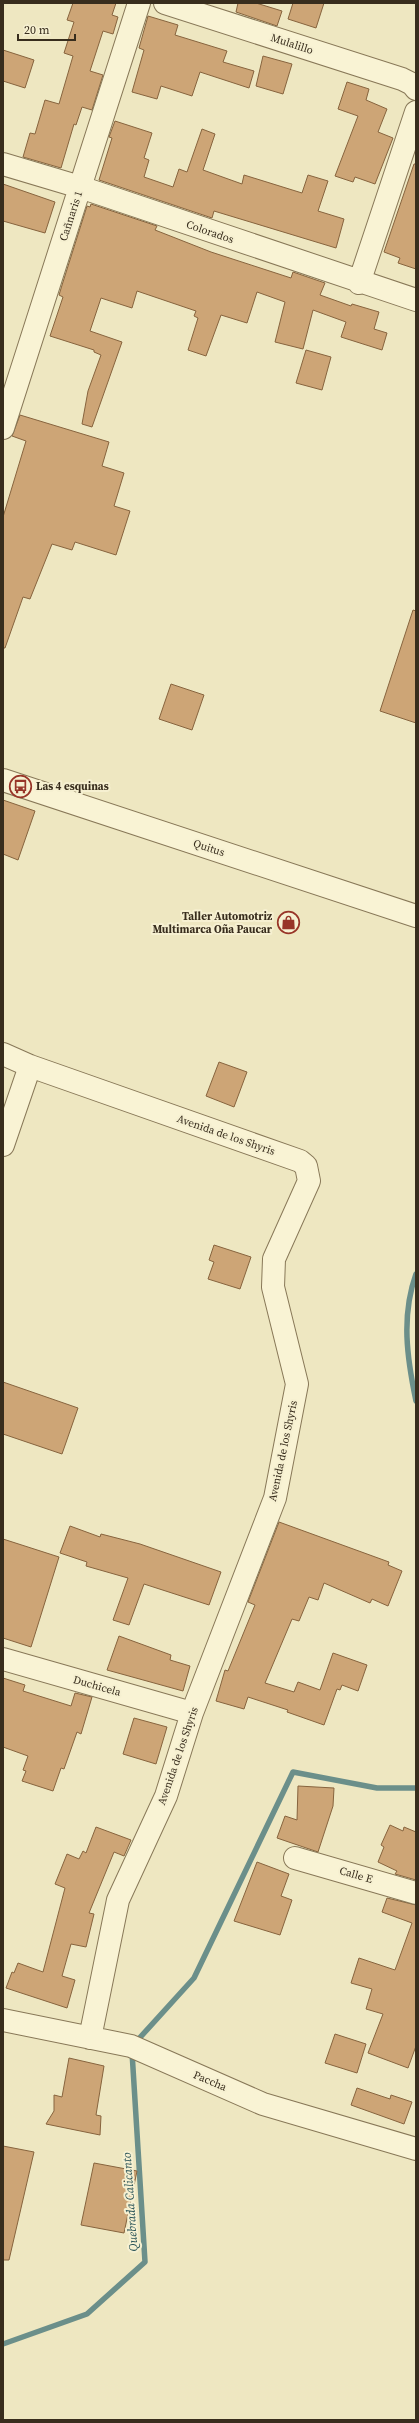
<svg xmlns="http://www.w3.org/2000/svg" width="419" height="2423" viewBox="0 0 419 2423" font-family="'Source Serif 4',serif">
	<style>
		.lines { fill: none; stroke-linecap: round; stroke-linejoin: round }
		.stream { stroke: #6b8f8a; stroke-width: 5.5 }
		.building { fill: #cda576; stroke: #87643e }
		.minor-casing { stroke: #887858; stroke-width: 24 }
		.minor { stroke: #f9f3d4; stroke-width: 22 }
		.labels { text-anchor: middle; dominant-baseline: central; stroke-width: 4; stroke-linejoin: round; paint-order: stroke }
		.street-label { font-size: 11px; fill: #382d1d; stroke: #f6f0d1 }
		.poi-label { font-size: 11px; font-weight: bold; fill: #382d1d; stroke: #f6f0d1; text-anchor: start }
		.water-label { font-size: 12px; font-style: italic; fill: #2c5558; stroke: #f6f0d1 }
	</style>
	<rect width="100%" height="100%" fill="#eee7c1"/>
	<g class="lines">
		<path class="stream" d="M 416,1274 C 401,1316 407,1358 416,1401
			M 135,2043 L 194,1978 L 293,1772 L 377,1788 L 416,1788
			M 3,2344 L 87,2314 L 145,2262 L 132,2052"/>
	</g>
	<path class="building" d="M 73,3 L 116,3 L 112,15 L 118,17 L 113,34 L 103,31 L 90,71 L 103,75 L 92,110 L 82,107 L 76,125 L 74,124 L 61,168 L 23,157 L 30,133 L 35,134 L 45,100 L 59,104 L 73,56 L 64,53 L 74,22 L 67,20 Z
		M 238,3 L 256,3 L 282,11 L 277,26 L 236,12 Z
		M 293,3 L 324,3 L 316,28 L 288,19 Z
		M 148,16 L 178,25 L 175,35 L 227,51 L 223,62 L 254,71 L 249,88 L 200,72 L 192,96 L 161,86 L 157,99 L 132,92 L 144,50 L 139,48 Z
		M 3,50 L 34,60 L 25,88 L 3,81 Z
		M 263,56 L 292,64 L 283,94 L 256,86 Z
		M 347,82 L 369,89 L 366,100 L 387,109 L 378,132 L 393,138 L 375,184 L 355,177 L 353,182 L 335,176 L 358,116 L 338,109 Z
		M 115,121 L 152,133 L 144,158 L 149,160 L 144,177 L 173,187 L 179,169 L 187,172 L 202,129 L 215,134 L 203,170 L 242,184 L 244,175 L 302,193 L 308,175 L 328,181 L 318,211 L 344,219 L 336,248 L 214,211 L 212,218 L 99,180 L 112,138 L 109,137 Z
		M 414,164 L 416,164 L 416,269 L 398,263 L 400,258 L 384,252 Z
		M 3,184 L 55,202 L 45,233 L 3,221 Z
		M 91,204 L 157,226 L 155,230 L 211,252 L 291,278 L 293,272 L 325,283 L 320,295 L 351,306 L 352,304 L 379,312 L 374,329 L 387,333 L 382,350 L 341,337 L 346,322 L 313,310 L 303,349 L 275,342 L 285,302 L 257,292 L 247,323 L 221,315 L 206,356 L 188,350 L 198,318 L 194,316 L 196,311 L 137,291 L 132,308 L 101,298 L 90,331 L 122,342 L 92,427 L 82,424 L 88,391 L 101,355 L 94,352 L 94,350 L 50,336 L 63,297 L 59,295 L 63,282 L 87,206 L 90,207 Z
		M 306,350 L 331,357 L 322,390 L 296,383 Z
		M 20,415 L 109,442 L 102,466 L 124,473 L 114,506 L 130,511 L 116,555 L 75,542 L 72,550 L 52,544 L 30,599 L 23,597 L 5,648 L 3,648 L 3,517 L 26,441 L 12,436 Z
		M 413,610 L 416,611 L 416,723 L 380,711 Z
		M 171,684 L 204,695 L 192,730 L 159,719 Z
		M 3,800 L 35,811 L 18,860 L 3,854 Z
		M 219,1062 L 247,1072 L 234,1107 L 206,1096 Z
		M 214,1245 L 251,1257 L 240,1289 L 208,1279 L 214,1262 L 209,1260 Z
		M 3,1382 L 78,1408 L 62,1454 L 3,1434 Z
		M 279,1522 L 389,1562 L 388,1565 L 402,1571 L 388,1606 L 372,1599 L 370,1603 L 324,1583 L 318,1600 L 309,1597 L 299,1621 L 292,1619 L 265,1683 L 294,1692 L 298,1682 L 320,1690 L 333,1653 L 367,1665 L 358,1691 L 342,1685 L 340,1690 L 337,1689 L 324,1725 L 287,1712 L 288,1710 L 248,1697 L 244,1709 L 216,1701 L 225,1670 L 228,1671 L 255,1605 L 248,1602 Z
		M 70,1526 L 100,1537 L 101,1534 L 140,1544 L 221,1572 L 209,1605 L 144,1584 L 129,1625 L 113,1620 L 128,1578 L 86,1566 L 87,1562 L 60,1553 Z
		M 3,1539 L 59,1557 L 31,1647 L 3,1638 Z
		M 119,1636 L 171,1655 L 170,1660 L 190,1666 L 183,1691 L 107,1670 Z
		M 3,1678 L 25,1685 L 23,1691 L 71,1706 L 75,1693 L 92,1697 L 81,1734 L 77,1732 L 64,1769 L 61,1768 L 53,1791 L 22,1781 L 26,1771 L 23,1770 L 28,1756 L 3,1747 Z
		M 134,1718 L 167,1727 L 156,1764 L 123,1754 Z
		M 298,1786 L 334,1788 L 333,1806 L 318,1852 L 277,1838 L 285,1816 L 297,1820 Z
		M 390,1825 L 403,1831 L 404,1827 L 416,1832 L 416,1880 L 395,1874 L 397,1871 L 378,1862 L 384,1847 L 381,1845 Z
		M 96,1827 L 131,1840 L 124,1856 L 114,1852 L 89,1913 L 94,1914 L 86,1947 L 71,1944 L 62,1976 L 75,1980 L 67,2008 L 6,1988 L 12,1972 L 14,1973 L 18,1963 L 43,1972 L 65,1888 L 55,1884 L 67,1854 L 79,1859 L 83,1851 L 86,1853 Z
		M 257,1862 L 289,1874 L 281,1896 L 292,1900 L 280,1935 L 234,1921 Z
		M 387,1898 L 416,1905 L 416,2046 L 408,2068 L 368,2053 L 383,2014 L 366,2009 L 372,1989 L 351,1983 L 359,1958 L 395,1970 L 412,1923 L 382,1912 Z
		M 335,2034 L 366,2044 L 357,2073 L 325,2063 Z
		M 69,2058 L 104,2066 L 96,2115 L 101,2116 L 100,2135 L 46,2124 L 54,2111 L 54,2095 L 62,2097 Z
		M 357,2088 L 390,2099 L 391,2095 L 412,2102 L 404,2124 L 351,2105 Z
		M 3,2146 L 34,2152 L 9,2260 L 3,2260 Z
		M 94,2163 L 137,2171 L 124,2233 L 81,2225 Z"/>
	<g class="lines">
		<defs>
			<path id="minor" d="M 165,3 L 402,79 L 412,84 L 416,89
				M 3,164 L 80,187 L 416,300
				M 359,283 L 416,112
				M 3,428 L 139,3
				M 3,780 L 416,916
				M 3,1054 L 30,1066 L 300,1161 L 306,1166 L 309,1181 L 274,1259 L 273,1287 L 297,1384 L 275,1498 L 192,1713 L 166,1796 L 118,1900 L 90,2038
				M 3,1145 L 30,1066
				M 3,1659 L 192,1713
				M 295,1858 L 416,1893
				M 3,2020 L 131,2046 L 263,2104 L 416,2149"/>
		</defs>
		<use href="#minor" class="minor-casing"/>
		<use href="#minor" class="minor"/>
	</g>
	<defs>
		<symbol id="bus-ring" viewBox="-11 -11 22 22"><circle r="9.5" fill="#f6f0d1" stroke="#983528" stroke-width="1.5"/><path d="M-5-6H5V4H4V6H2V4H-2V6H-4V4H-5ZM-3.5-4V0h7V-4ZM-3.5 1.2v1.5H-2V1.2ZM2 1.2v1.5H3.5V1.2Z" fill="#983528"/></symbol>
		<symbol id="shop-ring" viewBox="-11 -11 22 22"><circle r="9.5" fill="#f6f0d1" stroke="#983528" stroke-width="1.5"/><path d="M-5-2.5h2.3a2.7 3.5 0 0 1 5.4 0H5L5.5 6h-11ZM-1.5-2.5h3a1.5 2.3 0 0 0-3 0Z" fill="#983528"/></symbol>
	</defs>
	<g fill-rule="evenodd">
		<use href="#bus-ring" x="8" y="774" width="25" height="25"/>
		<use href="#shop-ring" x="276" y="910" width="25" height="25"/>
	</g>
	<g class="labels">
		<g class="street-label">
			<text transform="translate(292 44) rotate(18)">Mulalillo</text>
			<text transform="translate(71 216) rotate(-72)">Cañnaris 1</text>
			<text transform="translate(210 232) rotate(19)">Colorados</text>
			<text transform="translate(209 848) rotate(18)">Quitus</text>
			<text transform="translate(226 1135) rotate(19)">Avenida de los Shyris</text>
			<text transform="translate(283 1451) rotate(-78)">Avenida de los Shyris</text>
			<text transform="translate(97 1686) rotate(16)">Duchicela</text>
			<text transform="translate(178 1756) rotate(-71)">Avenida de los Shyris</text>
			<text transform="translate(356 1875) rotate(16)">Calle E</text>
			<text transform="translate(210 2081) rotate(23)">Paccha</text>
		</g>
		<g class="poi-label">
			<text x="36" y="786">Las 4 esquinas</text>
			<text x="272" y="916" text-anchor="end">Taller Automotriz<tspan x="272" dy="13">Multimarca Oña Paucar</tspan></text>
		</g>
		<g class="water-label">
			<text transform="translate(130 2202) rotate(-94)">Quebrada Calicanto</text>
		</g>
	</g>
	<rect width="419" height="2423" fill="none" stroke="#382d1d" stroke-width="8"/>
	<path d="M18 34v6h57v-6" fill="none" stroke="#382d1d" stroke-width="2"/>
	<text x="24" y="34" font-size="12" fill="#382d1d" stroke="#f6f0d1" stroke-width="3" paint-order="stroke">20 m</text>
</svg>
